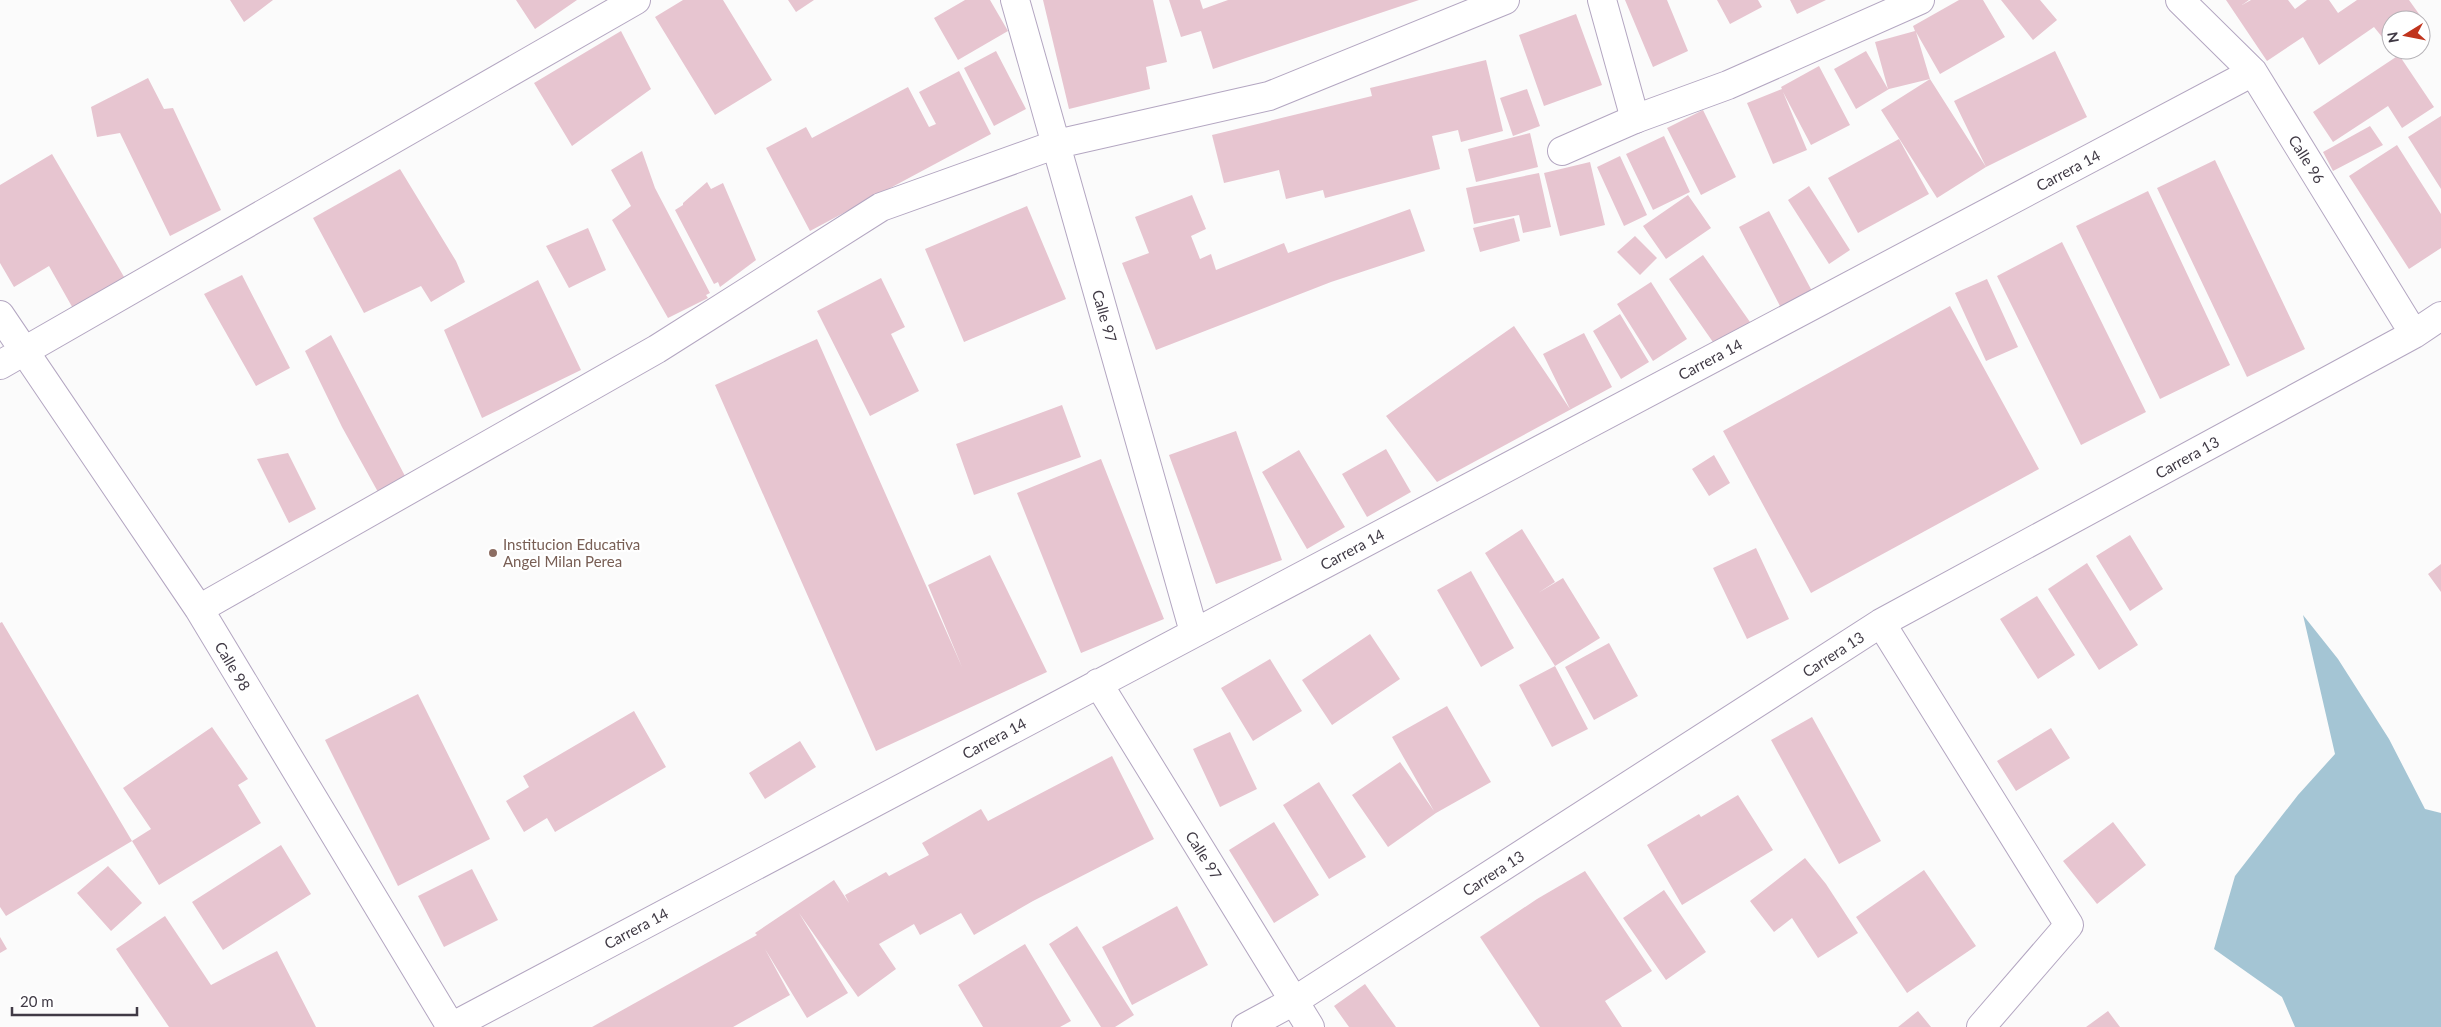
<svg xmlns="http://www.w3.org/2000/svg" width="2441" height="1027" viewBox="0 0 2441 1027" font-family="Lato,sans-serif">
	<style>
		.water { fill: #a4c5d4 }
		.building { fill: #e7c5d0 }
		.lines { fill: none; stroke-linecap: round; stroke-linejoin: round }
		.pedestrian-casing { stroke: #b3a6c1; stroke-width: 30 }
		.minor-casing { stroke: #b3a6c1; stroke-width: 30 }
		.pedestrian { stroke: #fff; stroke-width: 28 }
		.minor { stroke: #fff; stroke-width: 28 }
		.education-dot { fill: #8d6e63; stroke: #fff; stroke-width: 2 }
		.labels { text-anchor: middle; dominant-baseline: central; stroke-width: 4.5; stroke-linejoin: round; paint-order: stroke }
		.street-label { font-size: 15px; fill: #403a45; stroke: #fff }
		.education-label { font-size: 15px; fill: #785e54; stroke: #fff; text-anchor: start }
	</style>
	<rect width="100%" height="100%" fill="#fbfbfb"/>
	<path class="water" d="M 2303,615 L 2338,659 L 2389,739 L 2425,809 L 2441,813 L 2441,1027 L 2295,1027 L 2282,997 L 2214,949 L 2235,876 L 2298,795 L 2335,754 Z"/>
	<path class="building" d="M 230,0 L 273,0 L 244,22 Z
		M 516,0 L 577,0 L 535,29 Z
		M 683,0 L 723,0 L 772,80 L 715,115 L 655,17 Z
		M 788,0 L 814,0 L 796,12 Z
		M 965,0 L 990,0 L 1008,31 L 958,60 L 934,18 Z
		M 1043,0 L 1153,0 L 1167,62 L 1146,67 L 1150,89 L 1069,109 Z
		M 1169,0 L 1200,0 L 1203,9 L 1228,0 L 1419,0 L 1213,69 L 1201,31 L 1181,37 Z
		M 1625,0 L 1667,0 L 1688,51 L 1653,67 Z
		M 1717,0 L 1758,0 L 1762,7 L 1730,24 Z
		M 1790,0 L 1826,0 L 1797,14 Z
		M 1959,0 L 1983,0 L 2005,37 L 1940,74 L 1916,32 L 1930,79 L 1889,89 L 1856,109 L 1834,69 L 1866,51 L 1888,89 L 1875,42 L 1915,31 L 1913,26 Z
		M 2001,0 L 2040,0 L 2057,20 L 2033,40 Z
		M 2226,0 L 2249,0 L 2242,5 L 2251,0 L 2288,0 L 2295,9 L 2307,0 L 2329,0 L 2338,13 L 2357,0 L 2409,0 L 2429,28 L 2421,33 L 2421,20 L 2391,20 L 2391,48 L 2374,27 L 2319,65 L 2303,37 L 2267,61 Z
		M 1576,14 L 1602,85 L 1544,106 L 1519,35 Z
		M 621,31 L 651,89 L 572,146 L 534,83 Z
		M 996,51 L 1026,109 L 994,126 L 964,68 Z
		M 2055,51 L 2087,117 L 1986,167 L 1954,101 Z
		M 2399,55 L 2434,107 L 2402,128 L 2388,106 L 2333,142 L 2313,112 Z
		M 1486,60 L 1503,131 L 1461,142 L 1458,130 L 1432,136 L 1440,169 L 1325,198 L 1323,190 L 1286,199 L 1279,170 L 1224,183 L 1212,135 L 1372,96 L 1370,88 Z
		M 1819,66 L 1850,125 L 1811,145 L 1783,92 L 1807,150 L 1773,164 L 1747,103 L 1782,89 L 1781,87 Z
		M 959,71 L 991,134 L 810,231 L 766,148 L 806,127 L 812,138 L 908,87 L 929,127 L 936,124 L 919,92 Z
		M 148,78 L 164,109 L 173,108 L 221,210 L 170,236 L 120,133 L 97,137 L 91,107 Z
		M 1930,79 L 1986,167 L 1937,198 L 1881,110 Z
		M 1527,89 L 1540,126 L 1513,136 L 1500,98 Z
		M 1703,110 L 1736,177 L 1701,195 L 1667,128 Z
		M 2441,116 L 2441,189 L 2408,137 Z
		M 2370,126 L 2383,145 L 2333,171 L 2323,152 Z
		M 1530,133 L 1538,167 L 1476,182 L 1468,149 Z
		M 1664,136 L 1690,192 L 1653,210 L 1626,154 Z
		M 1899,139 L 1929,194 L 1858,233 L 1828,178 Z
		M 2397,145 L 2441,214 L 2441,248 L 2409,269 L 2349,176 Z
		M 642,151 L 655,188 L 710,293 L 706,295 L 708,298 L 668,318 L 612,220 L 631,206 L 611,170 Z
		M 52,154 L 127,282 L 75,312 L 49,266 L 14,287 L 0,263 L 0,185 Z
		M 1620,156 L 1647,215 L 1624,226 L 1597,167 Z
		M 2215,160 L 2305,349 L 2247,377 L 2157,188 Z
		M 1590,162 L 1605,225 L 1560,236 L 1544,173 Z
		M 400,169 L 456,261 L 465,282 L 431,302 L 421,286 L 364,313 L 313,218 Z
		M 1539,173 L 1551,227 L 1523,233 L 1519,215 L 1474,224 L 1466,188 Z
		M 707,182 L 711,189 L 723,183 L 756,260 L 720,287 L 718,282 L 714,284 L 675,210 L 683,205 L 683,203 Z
		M 1809,186 L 1850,250 L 1829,264 L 1788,200 Z
		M 2148,191 L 2230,365 L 2160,399 L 2076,226 Z
		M 1192,195 L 1206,229 L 1191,236 L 1200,259 L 1211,254 L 1216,270 L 1284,243 L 1288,253 L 1410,209 L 1425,251 L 1331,282 L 1156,350 L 1122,263 L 1149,253 L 1135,217 Z
		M 1688,195 L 1711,228 L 1666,259 L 1643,226 Z
		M 1027,206 L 1066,299 L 964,342 L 925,249 Z
		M 1769,211 L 1812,291 L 1781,308 L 1739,227 Z
		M 1514,218 L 1520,241 L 1480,252 L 1473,228 Z
		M 588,228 L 606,270 L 569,288 L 546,246 Z
		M 1635,236 L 1657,258 L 1640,275 L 1617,252 Z
		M 2062,242 L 2146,412 L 2081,445 L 1997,276 Z
		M 1703,255 L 1750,322 L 1715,345 L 1669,279 Z
		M 242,275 L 290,368 L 256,386 L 204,294 Z
		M 881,278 L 905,327 L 891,334 L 919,391 L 870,416 L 817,311 Z
		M 1987,279 L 2018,347 L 1986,361 L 1955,293 Z
		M 538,280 L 581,370 L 482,418 L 444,330 Z
		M 1651,282 L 1687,339 L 1653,361 L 1617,304 Z
		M 1950,306 L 2039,469 L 1811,593 L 1723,431 Z
		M 1620,314 L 1649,362 L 1621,379 L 1593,331 Z
		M 1514,326 L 1570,409 L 1543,354 L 1584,333 L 1612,387 L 1437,482 L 1386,416 Z
		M 331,335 L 405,476 L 378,492 L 342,427 L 305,351 Z
		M 817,339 L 962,667 L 928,585 L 990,555 L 1047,672 L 876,751 L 715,385 Z
		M 1062,405 L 1081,457 L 974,495 L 956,444 Z
		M 1236,431 L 1282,560 L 1216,584 L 1169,455 Z
		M 1386,449 L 1411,492 L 1367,517 L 1342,474 Z
		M 1299,450 L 1345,527 L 1307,549 L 1262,472 Z
		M 288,453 L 316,509 L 289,523 L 257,459 Z
		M 1714,455 L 1730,483 L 1709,496 L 1692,469 Z
		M 1101,459 L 1164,619 L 1081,653 L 1017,493 Z
		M 1522,529 L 1555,582 L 1538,593 L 1563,578 L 1600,638 L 1555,666 L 1485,553 Z
		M 2130,535 L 2163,589 L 2130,611 L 2096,556 Z
		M 1756,548 L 1789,619 L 1747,639 L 1713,568 Z
		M 2087,563 L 2138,645 L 2099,670 L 2048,589 Z
		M 2441,564 L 2441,592 L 2428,574 Z
		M 1471,571 L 1514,648 L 1481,667 L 1437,590 Z
		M 2037,596 L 2075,655 L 2038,679 L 2000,619 Z
		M 2,622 L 132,841 L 151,829 L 123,788 L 212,727 L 248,779 L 238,785 L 261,823 L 159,885 L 132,841 L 6,916 L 0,907 L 0,623 Z
		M 1370,634 L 1400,679 L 1332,725 L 1302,680 Z
		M 1609,643 L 1638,696 L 1594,720 L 1565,667 Z
		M 1270,659 L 1302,711 L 1253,741 L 1221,688 Z
		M 1555,666 L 1588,729 L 1552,747 L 1519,685 Z
		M 418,694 L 490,839 L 398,886 L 325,740 Z
		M 1447,706 L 1491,782 L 1436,813 L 1388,847 L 1352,795 L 1400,762 L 1434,811 L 1392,737 Z
		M 634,711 L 666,767 L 555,832 L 547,818 L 524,832 L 506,801 L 529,787 L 523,776 Z
		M 1812,717 L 1881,841 L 1839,864 L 1771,740 Z
		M 2051,728 L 2070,758 L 2016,791 L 1997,761 Z
		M 1230,732 L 1257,789 L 1220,807 L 1193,749 Z
		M 800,741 L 816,767 L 765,799 L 749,773 Z
		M 1112,756 L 1154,839 L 1033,901 L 1026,888 L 1033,901 L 974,935 L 961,913 L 920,935 L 914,924 L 879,944 L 896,969 L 858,997 L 799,913 L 848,993 L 807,1018 L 765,949 L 790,995 L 733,1027 L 592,1027 L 757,935 L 755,933 L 834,880 L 849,903 L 845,895 L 886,872 L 889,876 L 929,855 L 922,843 L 981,809 L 988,821 Z
		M 1319,782 L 1366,857 L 1329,879 L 1283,805 Z
		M 1738,795 L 1773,850 L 1682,905 L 1647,845 L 1699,814 L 1701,817 Z
		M 1274,822 L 1319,895 L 1274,923 L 1229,850 Z
		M 2113,822 L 2146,865 L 2097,904 L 2063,861 Z
		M 281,845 L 311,894 L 223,950 L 192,902 Z
		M 1805,858 L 1826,884 L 1858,933 L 1818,958 L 1792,918 L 1774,932 L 1750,901 Z
		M 108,866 L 142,903 L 111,931 L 77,893 Z
		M 472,869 L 498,920 L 444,947 L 418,896 Z
		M 1924,870 L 1976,946 L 1907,993 L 1856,917 Z
		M 1585,871 L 1652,971 L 1605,1001 L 1622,1027 L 1540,1027 L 1480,937 L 1537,899 Z
		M 1664,890 L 1706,952 L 1666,980 L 1623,918 Z
		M 1177,906 L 1208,965 L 1132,1005 L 1102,947 Z
		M 165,916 L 211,985 L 277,951 L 316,1027 L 169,1027 L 116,949 Z
		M 1077,926 L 1134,1015 L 1115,1027 L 1101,1027 L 1049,944 Z
		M 0,937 L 7,949 L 0,953 Z
		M 1025,944 L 1071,1021 L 1060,1027 L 983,1027 L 958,985 Z
		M 1365,984 L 1396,1027 L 1349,1027 L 1334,1006 Z
		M 1918,1011 L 1931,1027 L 1898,1027 Z
		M 2108,1011 L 2120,1027 L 2086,1027 Z"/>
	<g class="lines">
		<defs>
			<path id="pedestrian" d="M 1562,151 L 1635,119 L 1728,85 L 1920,0"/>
			<path id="minor" d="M 1015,0 L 1194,632
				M 1602,0 L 1635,119
				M 2180,0 L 2253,72 L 2414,334
				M 0,315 L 199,609 L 451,1027
				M 0,365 L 636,0
				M 199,609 L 657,349 L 881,207 L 1057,144 L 1269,96 L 1505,0
				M 1881,623 L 2069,925 L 1981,1027
				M 1098,683 L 1310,1027
				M 451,1027 L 2253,72
				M 1246,1027 L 1294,1001 L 1881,623 L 2414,334 L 2441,316"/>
		</defs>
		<use href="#pedestrian" class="pedestrian-casing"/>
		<use href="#minor" class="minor-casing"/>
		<use href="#pedestrian" class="pedestrian"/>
		<use href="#minor" class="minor"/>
	</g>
	<circle class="education-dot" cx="493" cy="553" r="5"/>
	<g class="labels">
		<g class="street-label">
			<text transform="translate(2307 159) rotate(58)">Calle 96</text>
			<text transform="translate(2068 170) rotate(-28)">Carrera 14</text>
			<text transform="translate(1105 316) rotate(74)">Calle 97</text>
			<text transform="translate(1710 359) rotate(-28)">Carrera 14</text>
			<text transform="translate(2187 457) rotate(-29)">Carrera 13</text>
			<text transform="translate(1352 549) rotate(-28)">Carrera 14</text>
			<text transform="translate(1833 654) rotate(-33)">Carrera 13</text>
			<text transform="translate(233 666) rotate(59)">Calle 98</text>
			<text transform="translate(994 738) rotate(-28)">Carrera 14</text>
			<text transform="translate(1204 855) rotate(58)">Calle 97</text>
			<text transform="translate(1493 873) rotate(-33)">Carrera 13</text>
			<text transform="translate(636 928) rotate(-28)">Carrera 14</text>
		</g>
		<g class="education-label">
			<text x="503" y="544">Institucion Educativa<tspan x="503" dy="17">Angel Milan Perea</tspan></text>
		</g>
	</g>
	<g transform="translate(2406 35) rotate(260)"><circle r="24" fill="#ffffff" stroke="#b3b0b5"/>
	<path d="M0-4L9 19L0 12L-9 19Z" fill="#c0341d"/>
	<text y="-8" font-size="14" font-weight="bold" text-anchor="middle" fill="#403a45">N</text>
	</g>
	<path d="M12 1007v8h125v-8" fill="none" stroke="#403a45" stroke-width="2.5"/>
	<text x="20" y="1007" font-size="15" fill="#403a45" stroke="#ffffff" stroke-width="4" paint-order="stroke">20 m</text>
</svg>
